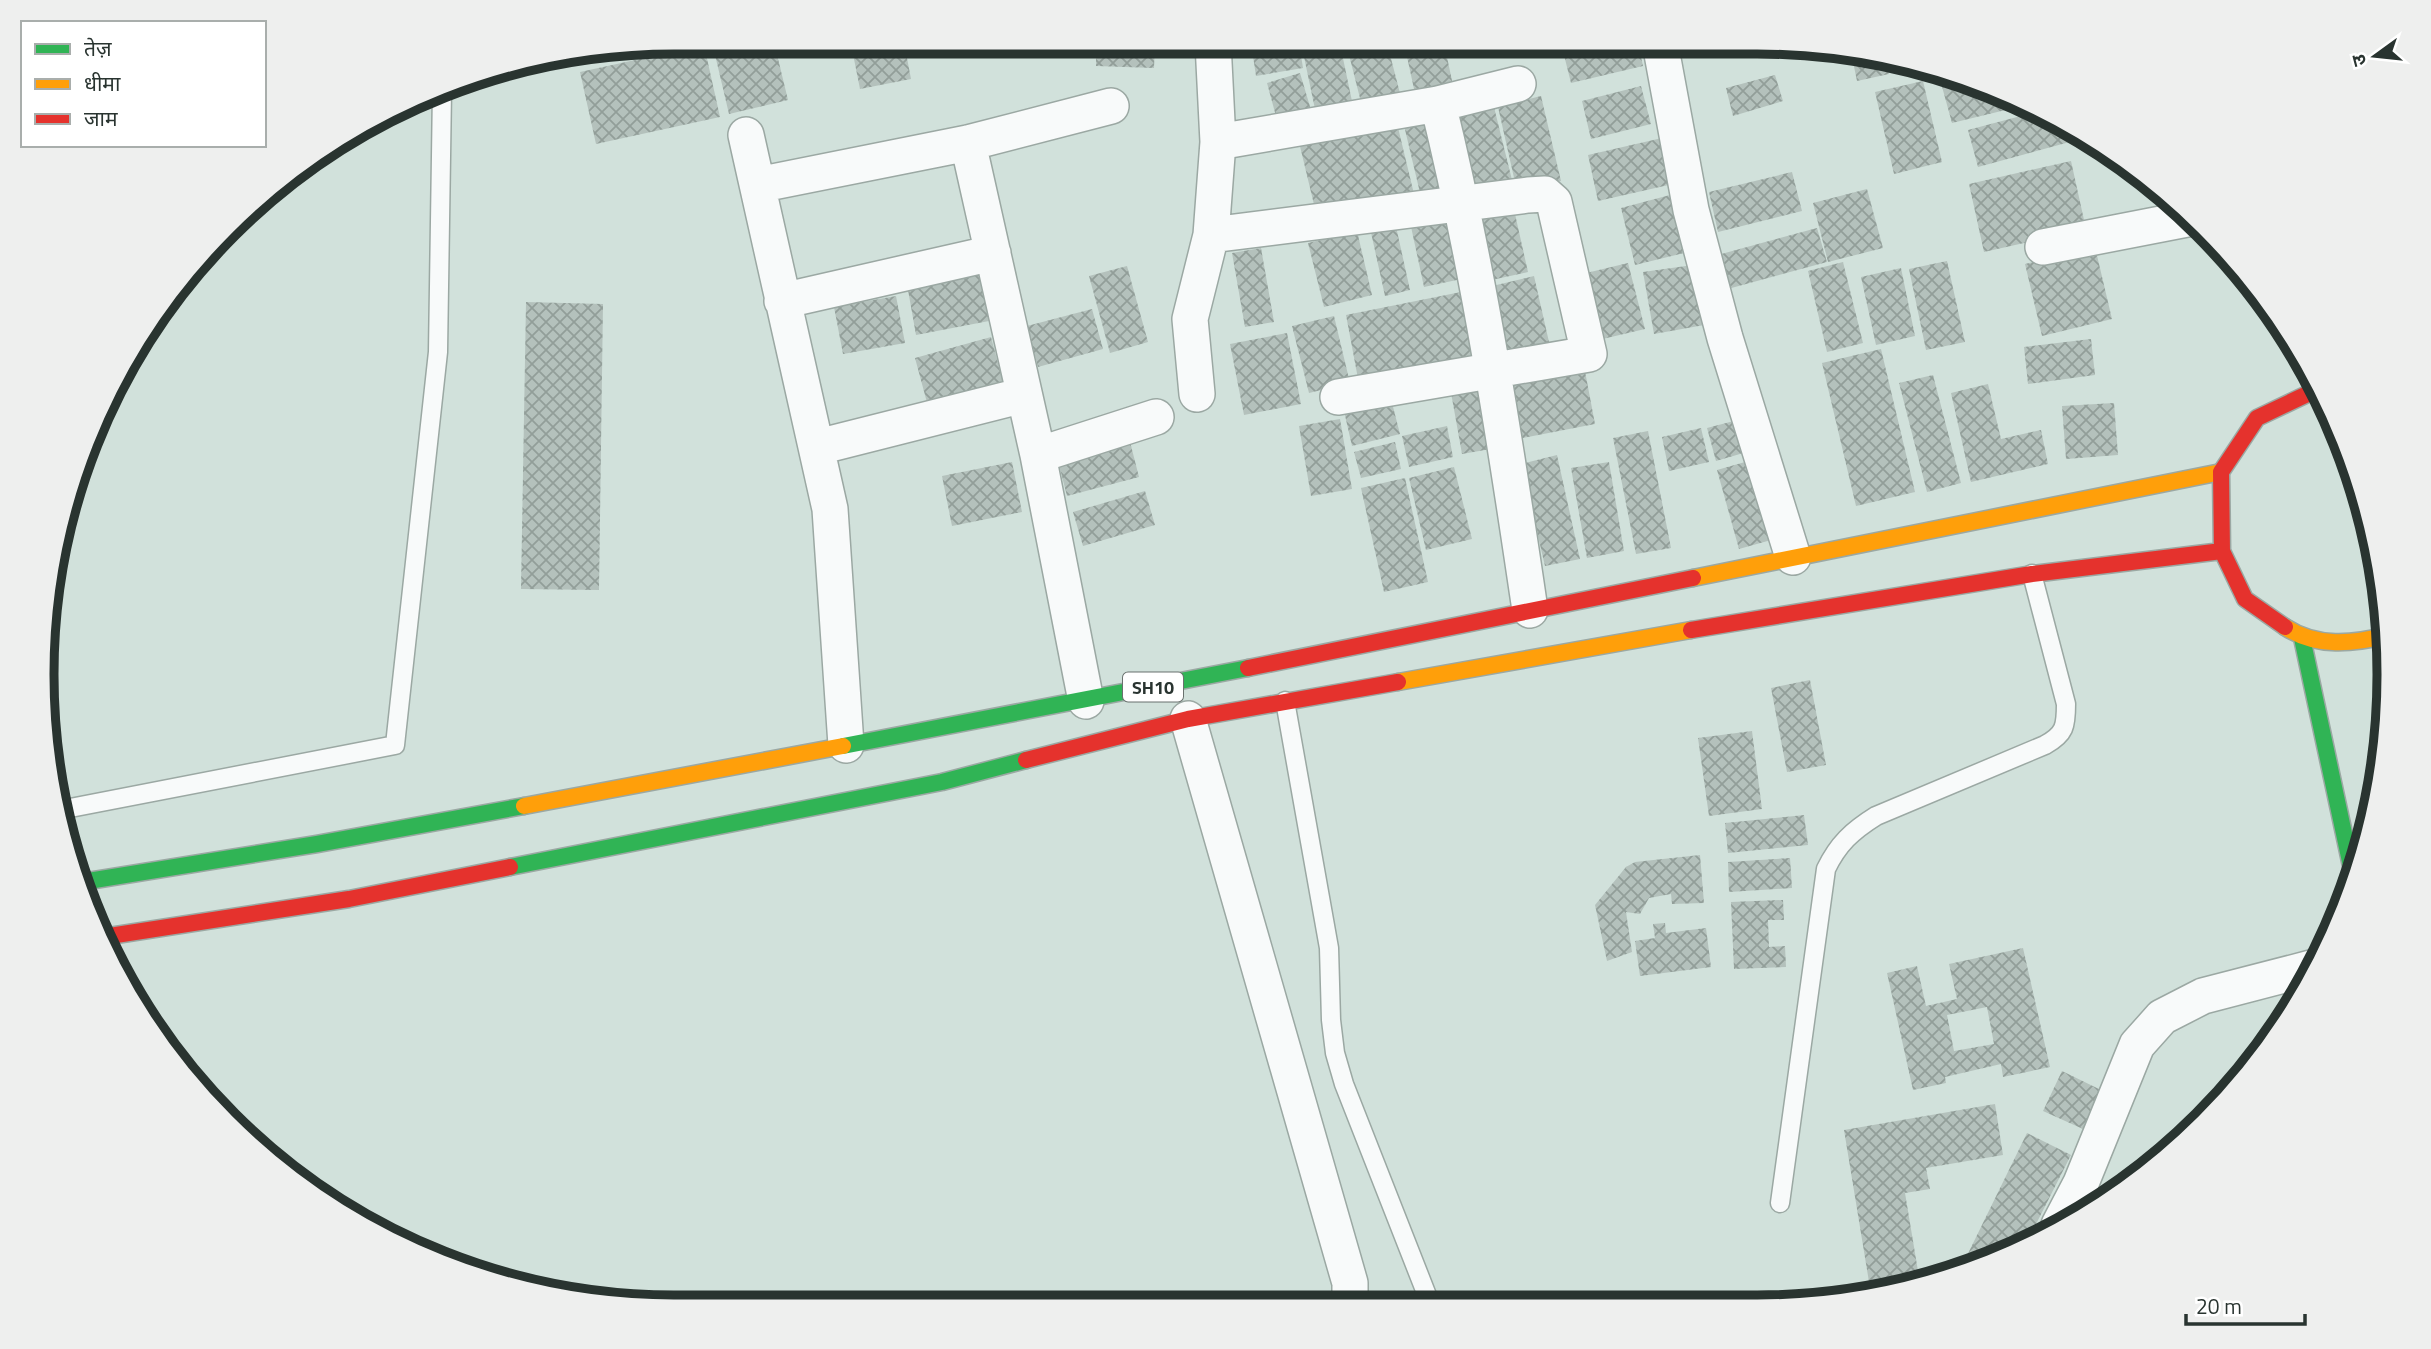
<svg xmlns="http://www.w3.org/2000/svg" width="2431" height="1349" viewBox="0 0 2431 1349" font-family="'Titillium Web','Noto Sans Devanagari',sans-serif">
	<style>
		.building { fill: url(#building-cross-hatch); fill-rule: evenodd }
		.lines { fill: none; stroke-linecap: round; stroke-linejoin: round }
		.lane-casing { stroke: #9ba8a3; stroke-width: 21 }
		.street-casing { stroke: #9ba8a3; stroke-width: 38 }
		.fast-casing { stroke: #9ba8a3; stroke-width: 19 }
		.slow-casing { stroke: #9ba8a3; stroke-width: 19 }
		.jam-casing { stroke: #9ba8a3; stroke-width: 19 }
		.lane { stroke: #f8fafa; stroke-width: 18 }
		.street { stroke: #f8fafa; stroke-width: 35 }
		.fast { stroke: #30b455; stroke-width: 16 }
		.slow { stroke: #ff9f0a; stroke-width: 16 }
		.jam { stroke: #e5322d; stroke-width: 16 }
		.labels { text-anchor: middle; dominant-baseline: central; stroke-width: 6; stroke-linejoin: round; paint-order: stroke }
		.shield { fill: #fff; stroke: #69716e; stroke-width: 2 }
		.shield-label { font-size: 18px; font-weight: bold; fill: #293430 }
		.rim { fill: none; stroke: #293430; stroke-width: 9 }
	</style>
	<defs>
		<pattern id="building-cross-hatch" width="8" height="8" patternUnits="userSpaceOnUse" patternTransform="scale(1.75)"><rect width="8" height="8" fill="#b4c1bc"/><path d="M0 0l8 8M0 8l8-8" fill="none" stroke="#929e99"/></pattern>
	</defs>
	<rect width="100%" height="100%" fill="#d1e1db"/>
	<path class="building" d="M 712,42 L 774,42 L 788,100 L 729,114 Z
		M 885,42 L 904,42 L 911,79 L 860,89 L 852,49 Z
		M 1096,43 L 1155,43 L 1154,68 L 1096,66 Z
		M 1251,43 L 1299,43 L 1303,68 L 1256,76 Z
		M 1346,43 L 1387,43 L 1402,101 L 1363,110 Z
		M 1404,43 L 1444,43 L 1454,90 L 1416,98 Z
		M 1561,43 L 1638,43 L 1643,66 L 1571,83 Z
		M 1340,44 L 1353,106 L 1316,114 L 1303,52 Z
		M 704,45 L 720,117 L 596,144 L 580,72 Z
		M 636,48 L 637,50 L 579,65 L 578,58 Z
		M 1851,52 L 1886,58 L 1889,74 L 1857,81 Z
		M 1300,73 L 1311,110 L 1277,120 L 1267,83 Z
		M 1775,75 L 1783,101 L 1733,116 L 1726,88 Z
		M 1957,79 L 2022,106 L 1952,123 L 1941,83 Z
		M 1923,81 L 1942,162 L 1894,174 L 1875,92 Z
		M 1641,86 L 1651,124 L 1591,139 L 1582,101 Z
		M 1541,96 L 1561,181 L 1517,191 L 1498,107 Z
		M 1493,103 L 1513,184 L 1466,196 L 1446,115 Z
		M 1426,112 L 1443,192 L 1421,197 L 1402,117 Z
		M 2036,112 L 2073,127 L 2077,140 L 1978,167 L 1968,130 Z
		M 1395,115 L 1414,194 L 1317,217 L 1298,138 Z
		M 1662,138 L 1673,184 L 1598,201 L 1588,155 Z
		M 2071,161 L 2086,229 L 1984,252 L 1969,184 Z
		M 1792,172 L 1802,211 L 1718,232 L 1709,192 Z
		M 1867,189 L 1883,248 L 1828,262 L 1813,203 Z
		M 1670,195 L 1684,253 L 1635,265 L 1621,208 Z
		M 1513,205 L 1528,272 L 1487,281 L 1471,215 Z
		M 1451,212 L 1466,278 L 1424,287 L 1410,222 Z
		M 1395,222 L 1410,290 L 1385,296 L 1370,228 Z
		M 1817,228 L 1827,262 L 1724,290 L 1714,256 Z
		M 1357,231 L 1372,295 L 1324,307 L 1308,243 Z
		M 2095,247 L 2112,319 L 2042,336 L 2025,264 Z
		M 1261,248 L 1274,322 L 1245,327 L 1232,253 Z
		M 1947,261 L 1965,342 L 1926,350 L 1909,269 Z
		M 1843,262 L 1863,343 L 1827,352 L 1808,271 Z
		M 1628,263 L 1645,329 L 1594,341 L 1578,275 Z
		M 1693,265 L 1710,324 L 1654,334 L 1643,272 Z
		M 1127,266 L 1148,342 L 1110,353 L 1089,276 Z
		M 1901,268 L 1915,336 L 1876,345 L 1861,277 Z
		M 980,275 L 989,321 L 916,335 L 908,290 Z
		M 1534,276 L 1549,342 L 1502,353 L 1488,287 Z
		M 1471,290 L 1484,360 L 1359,384 L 1346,315 Z
		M 896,296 L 905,343 L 843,354 L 834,307 Z
		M 526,302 L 603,304 L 599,590 L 521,589 Z
		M 1092,309 L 1103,349 L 1038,367 L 1027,326 Z
		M 1334,316 L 1350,383 L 1309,393 L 1292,326 Z
		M 1287,333 L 1301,404 L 1244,415 L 1230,344 Z
		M 991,337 L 1005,389 L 929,410 L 915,358 Z
		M 2091,339 L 2095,375 L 2028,384 L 2024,347 Z
		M 1881,349 L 1915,492 L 1856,506 L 1822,363 Z
		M 1584,366 L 1595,424 L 1518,439 L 1506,381 Z
		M 1933,375 L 1961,483 L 1927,492 L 1899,383 Z
		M 1490,379 L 1502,447 L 1462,454 L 1450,387 Z
		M 1988,384 L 2001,439 L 2041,430 L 2048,464 L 1971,482 L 1951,393 Z
		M 1391,399 L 1400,434 L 1352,446 L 1344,411 Z
		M 2114,403 L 2118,455 L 2066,459 L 2062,406 Z
		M 1749,417 L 1757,449 L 1716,461 L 1707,428 Z
		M 1340,419 L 1352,489 L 1311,496 L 1299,426 Z
		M 1447,426 L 1453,457 L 1409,467 L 1402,436 Z
		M 1701,428 L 1709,462 L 1669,471 L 1662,437 Z
		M 1648,431 L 1671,548 L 1636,554 L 1613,438 Z
		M 1128,434 L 1139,477 L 1067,496 L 1056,453 Z
		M 1395,442 L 1401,469 L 1361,478 L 1354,452 Z
		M 1557,455 L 1580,559 L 1545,566 L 1521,464 Z
		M 1759,458 L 1782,537 L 1739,549 L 1717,470 Z
		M 1012,462 L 1022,512 L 952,526 L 942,476 Z
		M 1609,462 L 1624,551 L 1587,558 L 1571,468 Z
		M 1454,467 L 1472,539 L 1426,550 L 1409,478 Z
		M 1405,478 L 1428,582 L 1384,592 L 1361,488 Z
		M 1145,491 L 1155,525 L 1083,546 L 1073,512 Z
		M 1810,680 L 1826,765 L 1787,772 L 1771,688 Z
		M 1752,731 L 1762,809 L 1709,816 L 1698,738 Z
		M 1804,815 L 1808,845 L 1728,853 L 1725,823 Z
		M 1700,855 L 1704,903 L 1672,904 L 1671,894 L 1649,898 L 1640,914 L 1626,912 L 1632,952 L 1607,961 L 1595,905 L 1626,867 L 1635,862 Z
		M 1790,858 L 1792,888 L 1729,892 L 1728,862 Z
		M 1783,900 L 1784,920 L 1768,920 L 1769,947 L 1785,946 L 1786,967 L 1734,969 L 1731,902 Z
		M 1665,923 L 1666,933 L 1706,928 L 1711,967 L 1640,976 L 1635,941 L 1655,938 L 1653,924 Z
		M 2023,948 L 2050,1067 L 2003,1077 L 2001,1064 L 1945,1077 L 1946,1083 L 1913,1090 L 1887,973 L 1917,966 L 1926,1006 L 1957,999 L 1949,964 ZM 1987,1007 L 1994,1044 L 1954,1051 L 1947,1015 Z
		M 2062,1071 L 2101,1090 L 2083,1129 L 2043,1111 Z
		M 1995,1104 L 2003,1155 L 1926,1168 L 1930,1189 L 1905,1193 L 1920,1283 L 1871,1294 L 1844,1130 Z
		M 2027,1133 L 2071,1155 L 2028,1240 L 1958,1274 Z"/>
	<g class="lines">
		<defs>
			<path id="lane" d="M 1285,701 L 1329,948 L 1331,1020 L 1335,1053 L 1344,1084 L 1430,1303
				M 65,809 L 395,745 L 438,352 L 442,91
				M 1780,1203 L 1826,869 C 1838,844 1852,831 1876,816 L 2045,745 C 2065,734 2066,726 2066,704 L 2032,574"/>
			<path id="street" d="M 1660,43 L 1691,210 L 1725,338 L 1793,557
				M 1438,104 C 1479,271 1505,440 1530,610
				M 746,135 L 830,509 L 846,745
				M 1218,142 L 1438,104 L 1518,84
				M 968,143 L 1038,455 L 1086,701
				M 758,185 L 968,143 L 1111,106
				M 1211,235 L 1528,195 L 1545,194 L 1554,202 L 1589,354 L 1338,397
				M 2043,247 L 2192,218
				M 782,301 L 993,253
				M 1197,394 L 1190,319 L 1211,235 L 1218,142 L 1213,43
				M 818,447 L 1024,395
				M 1038,455 L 1156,417
				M 1188,719 L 1350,1283 L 1350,1303
				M 2059,1225 L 2081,1183 L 2137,1045 L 2162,1017 L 2203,996 L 2315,967"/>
			<path id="fast" d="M 2302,638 L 2354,880
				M 843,746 L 1248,668
				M 510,867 L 942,782 L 1026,760
				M 82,882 L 317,844 L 524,806"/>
			<path id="slow" d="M 1693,578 L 2221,472
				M 2285,627 C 2317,648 2353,644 2388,635
				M 1398,682 L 1691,630
				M 524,806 L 843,746"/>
			<path id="jam" d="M 2285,627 L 2245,599 L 2222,551 L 2221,472 L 2257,418 L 2320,388
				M 1691,630 L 2032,574 L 2222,551
				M 1248,668 L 1693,578
				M 1026,760 L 1188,719 L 1398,682
				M 103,937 L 349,899 L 510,867"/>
		</defs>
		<use href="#lane" class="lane-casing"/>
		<use href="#street" class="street-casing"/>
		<use href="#fast" class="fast-casing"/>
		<use href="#slow" class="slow-casing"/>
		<use href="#jam" class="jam-casing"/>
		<use href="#lane" class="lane"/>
		<use href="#street" class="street"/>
		<use href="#fast" class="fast"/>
		<use href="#slow" class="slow"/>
		<use href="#jam" class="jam"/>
	</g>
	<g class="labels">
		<rect class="shield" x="1123" y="672.5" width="60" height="29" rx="5"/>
		<g class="shield-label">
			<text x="1153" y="687">SH10</text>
		</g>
	</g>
	<path d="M0 0H2431V1349H0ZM674 54H1757A620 620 0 0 1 2377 674V675A620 620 0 0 1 1757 1295H674A620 620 0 0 1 54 675V674A620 620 0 0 1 674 54Z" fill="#eeefee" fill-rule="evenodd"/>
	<path class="rim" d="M674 54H1757A620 620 0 0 1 2377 674V675A620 620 0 0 1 1757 1295H674A620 620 0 0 1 54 675V674A620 620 0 0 1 674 54Z"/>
	<rect x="21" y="21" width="245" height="126" fill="#ffffff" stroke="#a9aeac" stroke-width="2"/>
	<rect x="35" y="44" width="35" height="10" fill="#30b455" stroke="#a9aeac" stroke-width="2"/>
	<text x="84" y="56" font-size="21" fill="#293430">तेज़</text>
	<rect x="35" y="79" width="35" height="10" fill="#ff9f0a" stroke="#a9aeac" stroke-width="2"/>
	<text x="84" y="91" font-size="21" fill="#293430">धीमा</text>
	<rect x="35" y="114" width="35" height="10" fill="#e5322d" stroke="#a9aeac" stroke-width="2"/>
	<text x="84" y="126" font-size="21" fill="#293430">जाम</text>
	<g transform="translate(2375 56) rotate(255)" stroke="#ffffff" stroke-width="5" paint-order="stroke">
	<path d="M0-5L12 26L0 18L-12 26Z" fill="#293430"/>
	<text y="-10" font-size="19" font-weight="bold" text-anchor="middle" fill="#293430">उ</text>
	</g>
	<path d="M2186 1314v10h119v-10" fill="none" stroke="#293430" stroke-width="3.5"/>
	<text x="2196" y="1314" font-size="21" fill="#293430" stroke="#ffffff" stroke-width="5" paint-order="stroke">20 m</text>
</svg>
